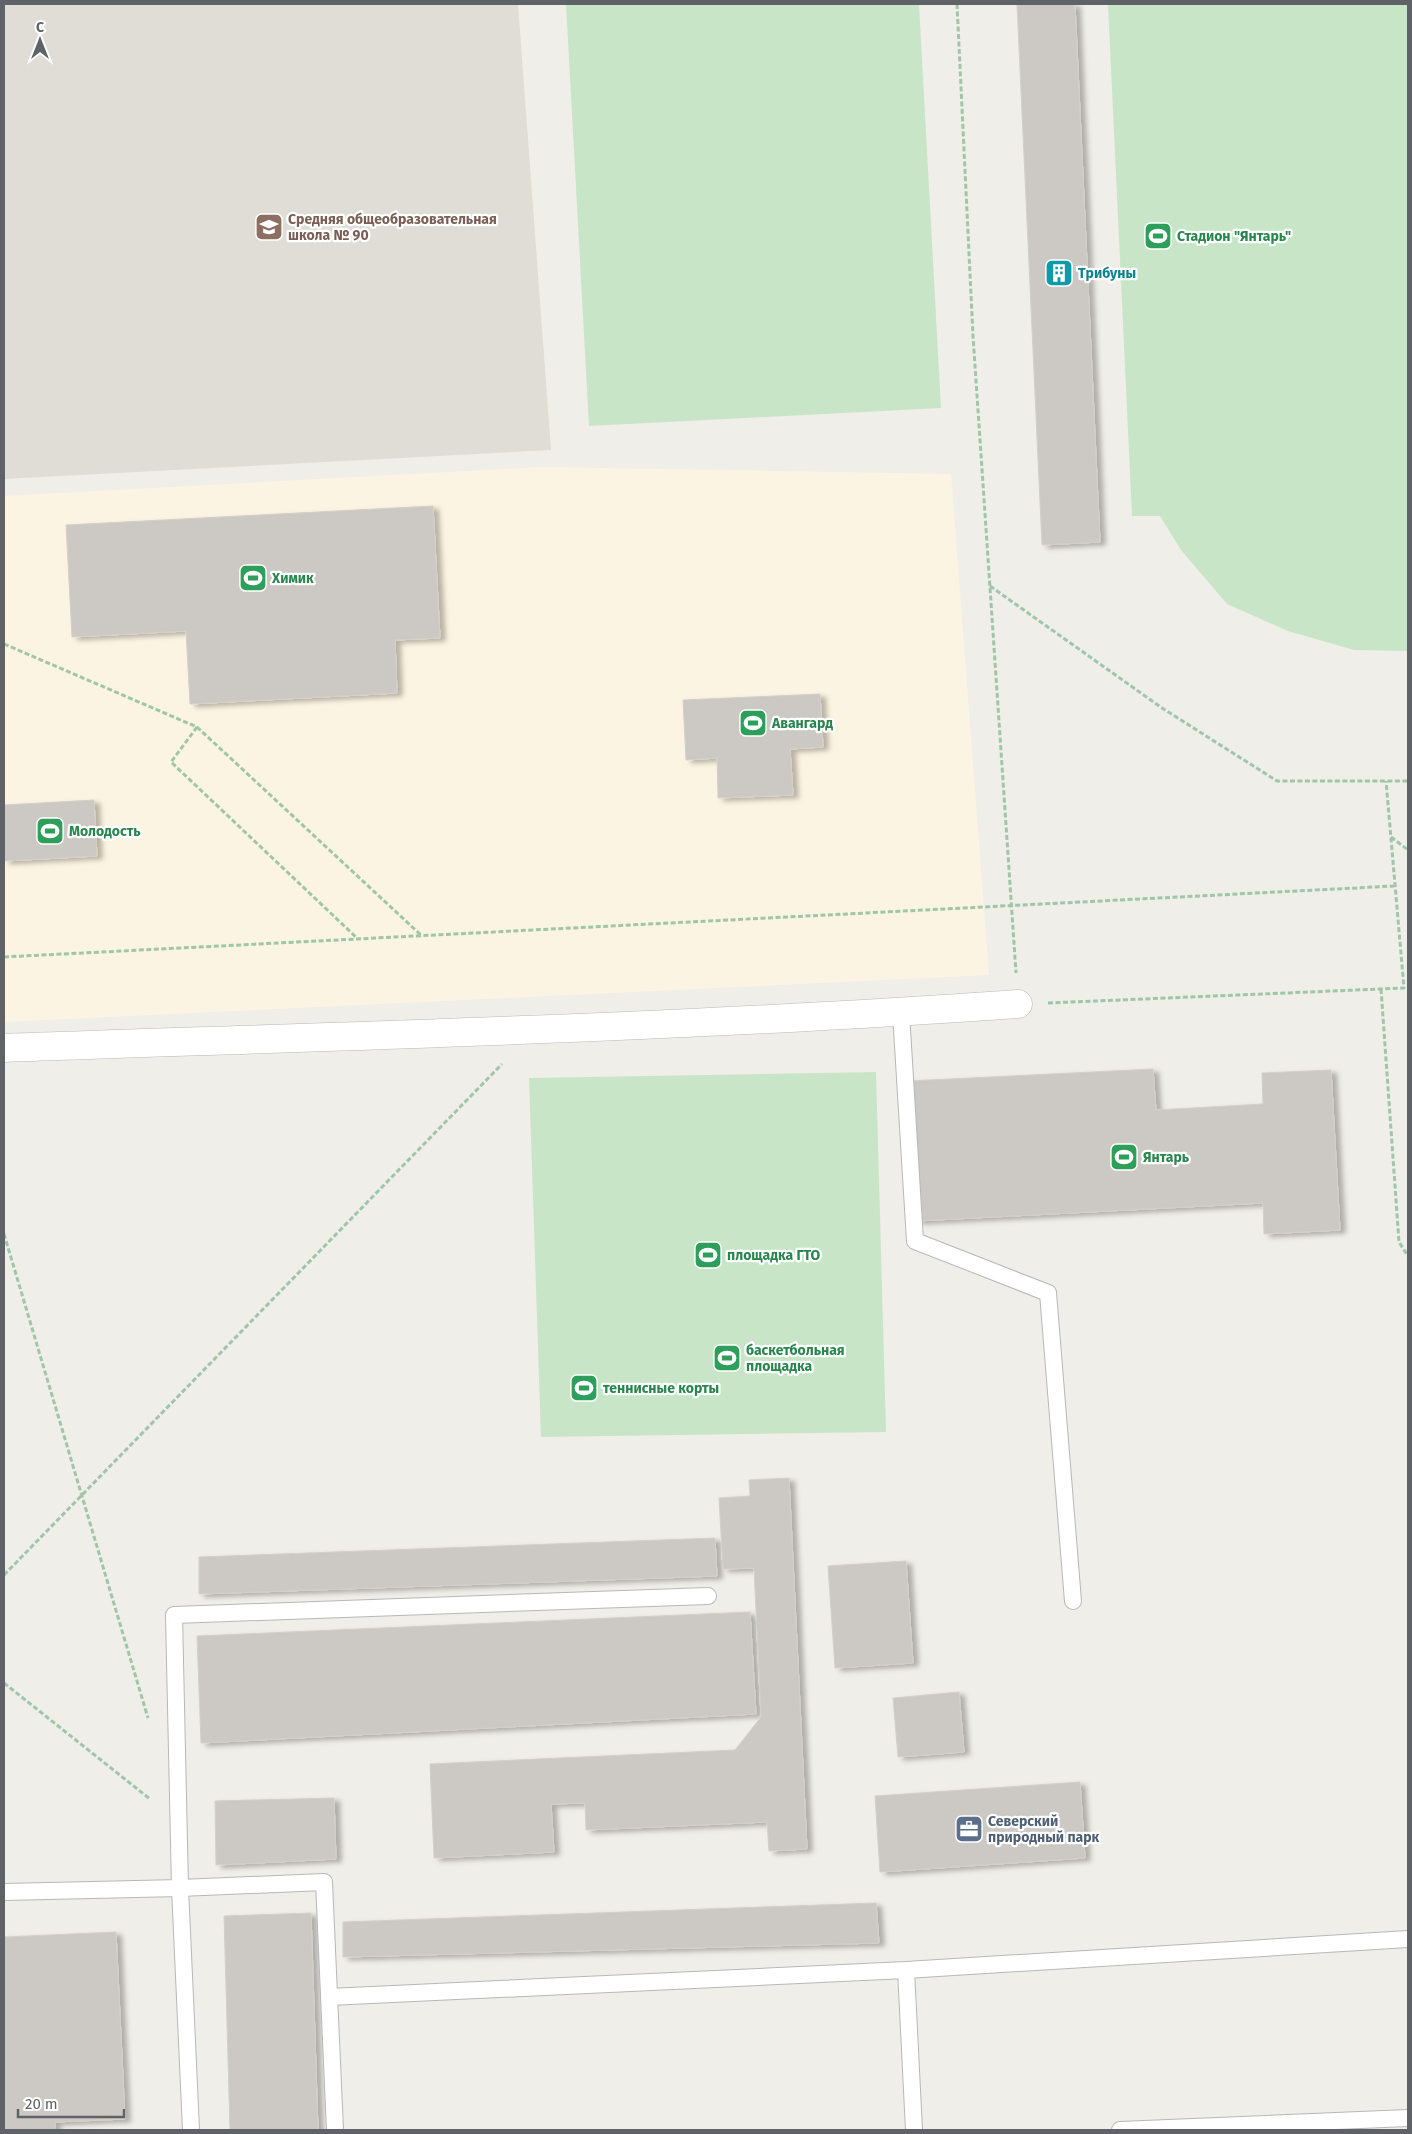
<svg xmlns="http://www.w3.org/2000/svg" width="1412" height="2134" viewBox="0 0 1412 2134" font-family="'Fira Sans',sans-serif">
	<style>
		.commercial { fill: #fcf4e2 }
		.education { fill: #e0ddd6 }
		.pitch { fill: #c9e5c7 }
		.building { fill: #ccc9c4; stroke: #d5cfc7; filter: url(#shadow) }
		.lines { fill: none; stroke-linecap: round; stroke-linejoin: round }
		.service-casing { stroke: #b5b8bb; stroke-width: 18 }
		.minor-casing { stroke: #b5b8bb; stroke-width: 29 }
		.path { stroke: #a0c6a9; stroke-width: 3; stroke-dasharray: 5 2.5; stroke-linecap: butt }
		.service { stroke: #fff; stroke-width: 16 }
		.minor { stroke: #fff; stroke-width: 28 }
		.labels { text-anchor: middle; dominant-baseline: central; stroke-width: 4.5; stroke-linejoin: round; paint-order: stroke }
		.education-label { font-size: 14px; font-weight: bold; fill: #785e54; stroke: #fff; text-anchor: start }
		.leisure-label { font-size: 14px; font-weight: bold; fill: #27864d; stroke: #fff; text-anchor: start }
		.culture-label { font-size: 14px; font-weight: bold; fill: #0d838f; stroke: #fff; text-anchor: start }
		.service-label { font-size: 14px; font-weight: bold; fill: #4e5e75; stroke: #fff; text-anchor: start }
	</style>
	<defs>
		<filter id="shadow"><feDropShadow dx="5.5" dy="3" stdDeviation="2.5" flood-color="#0004"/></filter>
	</defs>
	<rect width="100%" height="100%" fill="#f0eee8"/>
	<path class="commercial" d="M 541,467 L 951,474 L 989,975 L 4,1022 L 4,496 Z"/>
	<path class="education" d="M 4,4 L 518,4 L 551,450 L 4,479 Z"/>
	<path class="pitch" d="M 566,4 L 919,4 L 941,408 L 589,426 Z
		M 1108,4 L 1408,4 L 1408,651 L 1354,650 L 1288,631 L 1227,604 L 1181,550 L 1160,516 L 1132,516 Z
		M 876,1072 L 886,1432 L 541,1437 L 529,1078 Z"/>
	<path class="building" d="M 1017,4 L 1075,4 L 1100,542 L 1042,545 Z
		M 433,506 L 440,638 L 395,640 L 397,693 L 190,704 L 186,631 L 72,637 L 66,525 Z
		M 820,694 L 823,747 L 790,749 L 793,795 L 718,798 L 717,758 L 686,760 L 683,700 Z
		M 94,800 L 97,856 L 4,861 L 4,805 Z
		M 1153,1069 L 1156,1110 L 1263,1104 L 1262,1073 L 1331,1070 L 1340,1230 L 1264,1234 L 1263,1203 L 916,1221 L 909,1081 Z
		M 789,1478 L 807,1849 L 769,1851 L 767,1822 L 586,1830 L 585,1803 L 551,1804 L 554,1852 L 434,1858 L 430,1764 L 735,1750 L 761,1717 L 754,1568 L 723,1569 L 719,1498 L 750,1496 L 749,1480 Z
		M 715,1538 L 717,1576 L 199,1594 L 199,1557 Z
		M 906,1561 L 913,1663 L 835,1668 L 828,1566 Z
		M 750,1612 L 756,1714 L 201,1743 L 197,1636 Z
		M 959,1692 L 964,1752 L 898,1757 L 893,1698 Z
		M 1080,1782 L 1085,1858 L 880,1872 L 875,1796 Z
		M 334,1798 L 336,1859 L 216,1865 L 215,1801 Z
		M 876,1903 L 879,1943 L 343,1957 L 343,1922 Z
		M 311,1913 L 318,2130 L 230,2130 L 224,1916 Z
		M 116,1932 L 125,2119 L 55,2122 L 55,2130 L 4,2130 L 4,1937 Z"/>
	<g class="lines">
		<defs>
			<path id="service" d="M 901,1013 L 915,1241 L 1048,1293 L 1073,1601
				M 4,1892 L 180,1888 L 324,1882 L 335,2130
				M 906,1970 L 914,2130
				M 329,1997 L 906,1970 L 1408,1939
				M 191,2130 L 180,1888 L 174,1615 L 708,1596
				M 1120,2130 L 1408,2118"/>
			<path id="minor" d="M 4,1048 C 342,1036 681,1028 1018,1004"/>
		</defs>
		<use href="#service" class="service-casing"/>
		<use href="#minor" class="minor-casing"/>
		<path class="path" d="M 957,4 L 973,336 L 1016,973
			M 990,586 L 1162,708 L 1277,781 L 1408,781
			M 4,644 L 197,727 L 422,936
			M 197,727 L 171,762 L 358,939
			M 1391,837 L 1408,850
			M 4,957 L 1394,886
			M 1381,989 L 1399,1242 L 1408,1256
			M 1048,1003 L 1404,988 L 1386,781
			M 4,1234 L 148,1718
			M 4,1575 L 502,1064
			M 4,1683 L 150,1799"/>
		<use href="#service" class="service"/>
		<use href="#minor" class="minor"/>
	</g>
	<defs>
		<symbol id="school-square" viewBox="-11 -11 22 22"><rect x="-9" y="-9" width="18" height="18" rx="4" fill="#8d6e63" stroke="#fff"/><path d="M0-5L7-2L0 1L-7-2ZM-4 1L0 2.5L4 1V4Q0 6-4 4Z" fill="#fff"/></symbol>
		<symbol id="stadium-square" viewBox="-11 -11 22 22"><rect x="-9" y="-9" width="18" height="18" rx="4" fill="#2e9e5b" stroke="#fff"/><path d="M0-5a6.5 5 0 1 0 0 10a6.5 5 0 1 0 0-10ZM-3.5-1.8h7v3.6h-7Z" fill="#fff"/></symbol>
		<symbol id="building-square" viewBox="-11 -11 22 22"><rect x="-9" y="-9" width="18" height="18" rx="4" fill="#0f9aa8" stroke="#fff"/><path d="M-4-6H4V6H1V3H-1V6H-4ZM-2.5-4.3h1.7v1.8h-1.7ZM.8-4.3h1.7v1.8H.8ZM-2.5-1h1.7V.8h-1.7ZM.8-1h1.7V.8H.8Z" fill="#fff"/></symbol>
		<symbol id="office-square" viewBox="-11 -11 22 22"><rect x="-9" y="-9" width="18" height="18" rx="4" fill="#5c6f8a" stroke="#fff"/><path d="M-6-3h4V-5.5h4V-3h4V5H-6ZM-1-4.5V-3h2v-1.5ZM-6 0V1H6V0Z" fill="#fff"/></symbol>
	</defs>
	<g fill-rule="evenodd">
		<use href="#school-square" x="253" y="211" width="32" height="32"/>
		<use href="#stadium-square" x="1142" y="220" width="32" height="32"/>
		<use href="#building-square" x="1043" y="257" width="32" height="32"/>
		<use href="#stadium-square" x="237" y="562" width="32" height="32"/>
		<use href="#stadium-square" x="737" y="707" width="32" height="32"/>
		<use href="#stadium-square" x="34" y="815" width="32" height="32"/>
		<use href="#stadium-square" x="1108" y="1141" width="32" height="32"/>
		<use href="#stadium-square" x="692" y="1239" width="32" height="32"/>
		<use href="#stadium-square" x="711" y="1342" width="32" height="32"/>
		<use href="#stadium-square" x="568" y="1372" width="32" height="32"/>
		<use href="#office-square" x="953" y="1813" width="32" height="32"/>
	</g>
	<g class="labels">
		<g class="education-label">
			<text x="288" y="219">Средняя общеобразовательная<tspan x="288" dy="16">школа № 90</tspan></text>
		</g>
		<g class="leisure-label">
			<text x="1177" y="236">Стадион "Янтарь"</text>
			<text x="272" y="578">Химик</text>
			<text x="772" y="723">Авангард</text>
			<text x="69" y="831">Молодость</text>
			<text x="1143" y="1157">Янтарь</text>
			<text x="727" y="1255">площадка ГТО</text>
			<text x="746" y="1350">баскетбольная<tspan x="746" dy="16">площадка</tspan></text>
			<text x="603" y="1388">теннисные корты</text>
		</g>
		<g class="culture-label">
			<text x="1078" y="273">Трибуны</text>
		</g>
		<g class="service-label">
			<text x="988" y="1821">Северский<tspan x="988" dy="16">природный парк</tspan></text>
		</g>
	</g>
	<rect width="1412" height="2134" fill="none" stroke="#5f6367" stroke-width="10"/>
	<g transform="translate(40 40)" stroke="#ffffff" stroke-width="4" paint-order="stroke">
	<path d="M0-4L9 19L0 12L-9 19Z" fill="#5f6367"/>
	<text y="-8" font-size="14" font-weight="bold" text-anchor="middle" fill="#5f6367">С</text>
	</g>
	<path d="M18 2109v8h106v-8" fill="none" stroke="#5f6367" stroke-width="2.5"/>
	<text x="25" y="2109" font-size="15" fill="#5f6367" stroke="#ffffff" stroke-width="4" paint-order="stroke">20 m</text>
</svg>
